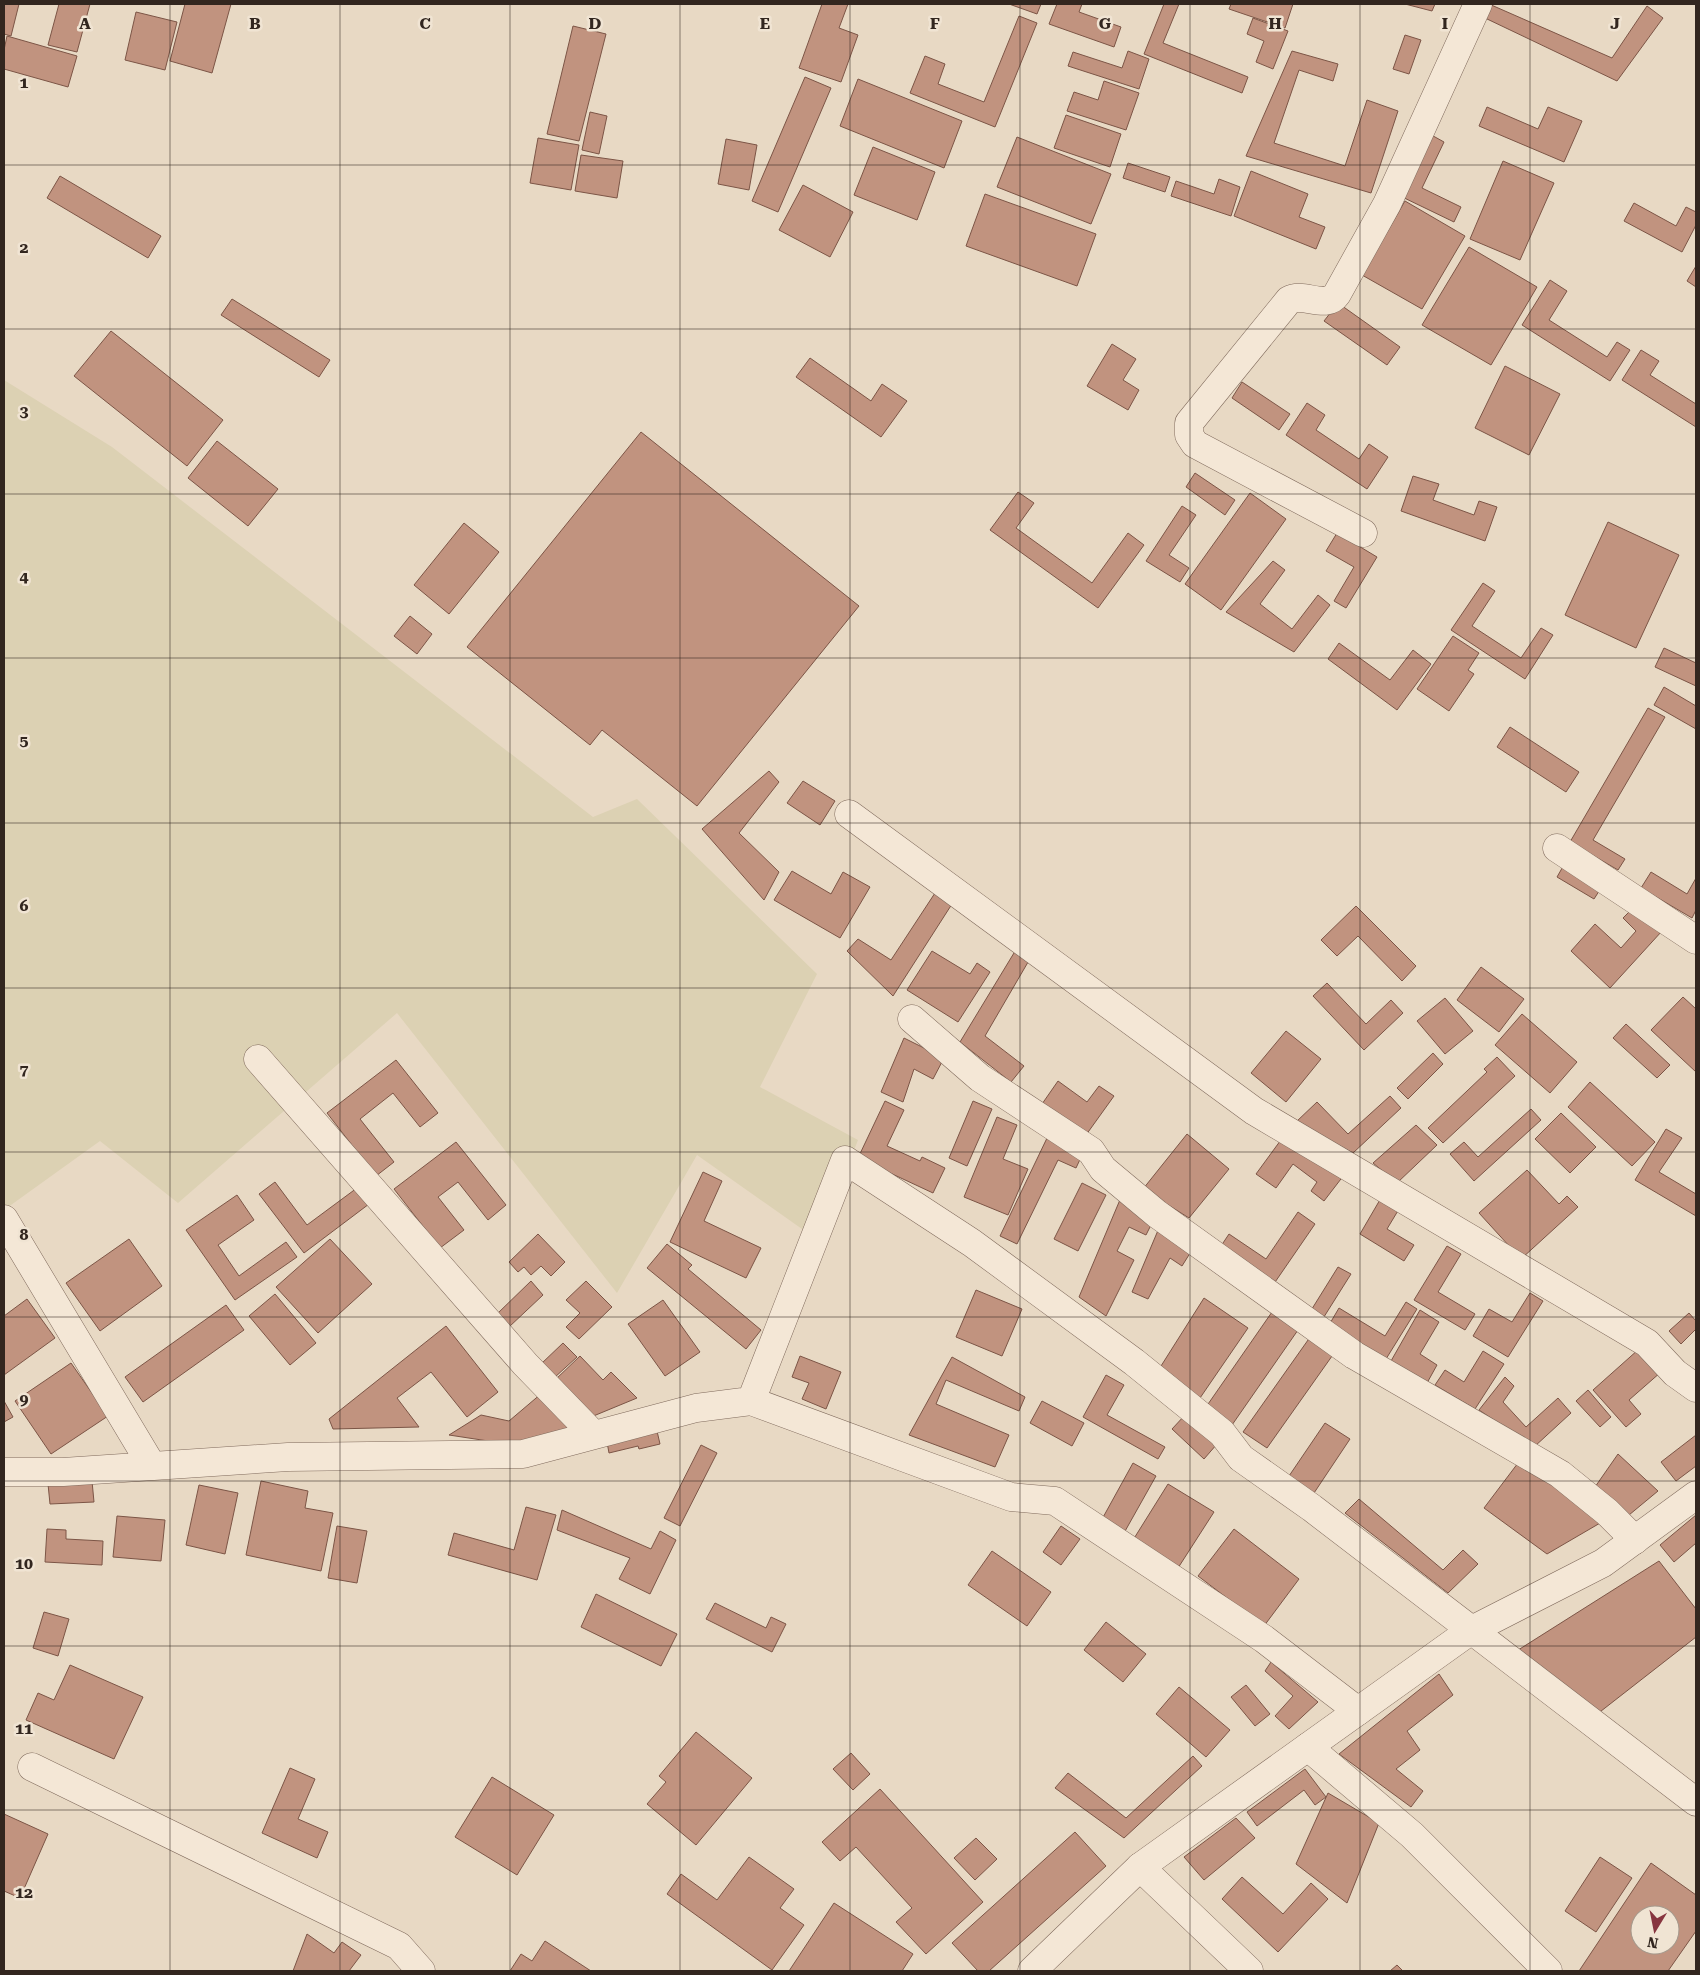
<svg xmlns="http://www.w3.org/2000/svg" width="1700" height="1975" viewBox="0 0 1700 1975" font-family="'Roboto Serif',serif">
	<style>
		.farmland { fill: #dcd1b3 }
		.building { fill: #c1937f; stroke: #7c5546; fill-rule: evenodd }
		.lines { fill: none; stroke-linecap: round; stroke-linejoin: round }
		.minor-casing { stroke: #806b5d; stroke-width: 29 }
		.tertiary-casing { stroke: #806b5d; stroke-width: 29 }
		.minor { stroke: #f4e7d6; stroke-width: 28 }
		.tertiary { stroke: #f4e7d6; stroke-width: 28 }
		.grid { fill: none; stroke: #32261f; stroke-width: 1; stroke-opacity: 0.55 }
		.grid-label { font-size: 16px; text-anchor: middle; font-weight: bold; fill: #32261f; stroke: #f0e4d3; stroke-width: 5; stroke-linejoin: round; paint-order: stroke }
	</style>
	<rect width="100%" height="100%" fill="#e8d9c4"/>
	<path class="farmland" d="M 4,380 L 112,447 L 593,817 L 637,799 L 817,974 L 760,1087 L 858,1140 L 819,1241 L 697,1155 L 617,1293 L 397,1013 L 178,1203 L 100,1141 L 4,1210 Z"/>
	<path class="building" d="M 4,4 L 19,4 L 11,36 L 4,34 Z
		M 59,4 L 90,4 L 77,52 L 48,45 Z
		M 185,4 L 231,4 L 212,73 L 170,61 Z
		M 822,4 L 848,4 L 839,28 L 858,35 L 841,82 L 799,68 Z
		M 1009,4 L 1041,4 L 1037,14 Z
		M 1057,4 L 1082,4 L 1079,12 L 1121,27 L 1114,47 L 1049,24 Z
		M 1164,4 L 1179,4 L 1163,43 L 1248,77 L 1242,93 L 1144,54 Z
		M 1231,4 L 1293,4 L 1285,28 L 1229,9 Z
		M 1405,4 L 1435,4 L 1432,11 Z
		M 1489,4 L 1612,58 L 1647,6 L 1663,18 L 1617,81 L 1485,18 Z
		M 136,12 L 177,22 L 165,70 L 125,60 Z
		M 1019,16 L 1037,23 L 995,127 L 910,93 L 925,56 L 945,64 L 938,84 L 984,102 Z
		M 1253,18 L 1288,31 L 1273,69 L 1256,62 L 1264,41 L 1247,34 Z
		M 573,26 L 606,34 L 579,141 L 547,134 Z
		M 1405,35 L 1421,40 L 1409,74 L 1393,69 Z
		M 7,36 L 77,56 L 68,87 L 4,69 L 4,50 Z
		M 1128,51 L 1149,59 L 1139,89 L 1068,66 L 1073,52 L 1122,68 Z
		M 1292,51 L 1338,64 L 1333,81 L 1299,70 L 1274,143 L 1345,166 L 1367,100 L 1398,111 L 1371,193 L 1246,156 Z
		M 805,77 L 831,88 L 778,212 L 752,201 Z
		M 858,79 L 962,121 L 944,168 L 840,126 Z
		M 1104,81 L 1139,93 L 1126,130 L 1067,111 L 1074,92 L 1098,100 Z
		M 1487,107 L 1538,129 L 1548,107 L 1582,121 L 1564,162 L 1479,126 Z
		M 590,112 L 607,116 L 599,154 L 582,150 Z
		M 1066,115 L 1121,134 L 1110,167 L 1054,148 Z
		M 1426,132 L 1444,142 L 1422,188 L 1461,207 L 1454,222 L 1396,194 Z
		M 1017,137 L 1111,174 L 1091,224 L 997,187 Z
		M 538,138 L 579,145 L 571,190 L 530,183 Z
		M 726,139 L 757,145 L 749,190 L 718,184 Z
		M 873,147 L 935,172 L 917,220 L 854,195 Z
		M 581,155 L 623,161 L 617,198 L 575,191 Z
		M 1503,161 L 1554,183 L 1520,260 L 1470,239 Z
		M 1128,163 L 1170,177 L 1165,192 L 1123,178 Z
		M 1251,171 L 1308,194 L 1299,217 L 1325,227 L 1316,249 L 1234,216 Z
		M 60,176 L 161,236 L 148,258 L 47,198 Z
		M 1219,179 L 1240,187 L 1231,216 L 1171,196 L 1176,181 L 1214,194 Z
		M 803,185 L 853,212 L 830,257 L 779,230 Z
		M 985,194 L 1096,234 L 1077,286 L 966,246 Z
		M 1405,201 L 1465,236 L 1422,309 L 1362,275 Z
		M 1634,203 L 1676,226 L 1686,207 L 1696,212 L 1696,225 L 1682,252 L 1624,221 Z
		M 1469,247 L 1537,287 L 1491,365 L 1422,325 Z
		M 1696,266 L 1696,287 L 1687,281 Z
		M 1550,280 L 1567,291 L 1549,320 L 1607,357 L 1617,342 L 1630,350 L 1610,381 L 1522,325 Z
		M 232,299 L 330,360 L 319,377 L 221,315 Z
		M 1338,303 L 1400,347 L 1387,365 L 1324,321 Z
		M 111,331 L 223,420 L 187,466 L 74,376 Z
		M 1112,344 L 1136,359 L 1123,380 L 1139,390 L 1128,410 L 1087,386 Z
		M 1641,350 L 1659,361 L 1650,375 L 1696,404 L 1696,427 L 1622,380 Z
		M 810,358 L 871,401 L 882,384 L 907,401 L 881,437 L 796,377 Z
		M 1505,366 L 1560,394 L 1529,455 L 1475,428 Z
		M 1242,382 L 1290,414 L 1279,430 L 1232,398 Z
		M 1307,403 L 1325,415 L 1316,430 L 1359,459 L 1369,444 L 1388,457 L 1367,489 L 1286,435 Z
		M 641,432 L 859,606 L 697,806 L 602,730 L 590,745 L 467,647 Z
		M 217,441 L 278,489 L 248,526 L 188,478 Z
		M 1195,473 L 1235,500 L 1225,515 L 1186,487 Z
		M 1413,476 L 1439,484 L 1433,500 L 1474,515 L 1479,501 L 1497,507 L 1485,541 L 1401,511 Z
		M 1018,492 L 1034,503 L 1016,528 L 1092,583 L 1128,533 L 1144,545 L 1098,608 L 990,530 Z
		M 1250,493 L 1286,519 L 1221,610 L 1185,584 Z
		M 1182,506 L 1196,515 L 1169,555 L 1189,568 L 1180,582 L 1146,561 Z
		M 1608,522 L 1679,555 L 1636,648 L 1565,615 Z
		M 464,523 L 499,552 L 449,614 L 414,585 Z
		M 1337,533 L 1377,557 L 1346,608 L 1334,601 L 1354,567 L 1326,551 Z
		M 1273,561 L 1285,570 L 1260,604 L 1292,629 L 1318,595 L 1330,605 L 1294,652 L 1226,612 Z
		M 1483,583 L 1495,591 L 1472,626 L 1521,658 L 1541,628 L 1553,635 L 1525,679 L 1451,630 Z
		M 410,616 L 432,634 L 417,654 L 394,636 Z
		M 1453,636 L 1479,653 L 1468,670 L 1474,674 L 1449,711 L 1417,689 Z
		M 1339,643 L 1390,680 L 1413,650 L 1431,664 L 1397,710 L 1328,659 Z
		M 1664,648 L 1696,663 L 1696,686 L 1655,667 Z
		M 1664,687 L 1696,706 L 1696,729 L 1654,705 Z
		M 1648,708 L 1665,717 L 1593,840 L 1625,859 L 1618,870 L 1570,842 Z
		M 1510,727 L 1579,772 L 1566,792 L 1497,747 Z
		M 769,771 L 779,782 L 739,833 L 779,872 L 764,900 L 702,829 Z
		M 803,781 L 835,801 L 820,825 L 787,803 Z
		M 1565,863 L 1603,885 L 1594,899 L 1557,877 Z
		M 792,871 L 831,894 L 843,872 L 870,887 L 840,938 L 774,900 Z
		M 1651,872 L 1687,894 L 1696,878 L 1696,910 L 1692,918 L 1641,888 Z
		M 935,893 L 952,904 L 893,996 L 847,951 L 858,939 L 891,960 Z
		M 1356,906 L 1416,966 L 1402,981 L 1358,936 L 1337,956 L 1321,940 Z
		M 1635,906 L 1662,931 L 1610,988 L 1571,951 L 1595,924 L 1621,948 L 1636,931 L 1623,918 Z
		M 1017,948 L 1031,957 L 985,1036 L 1024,1066 L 1011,1082 L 960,1042 Z
		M 932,951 L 970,974 L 977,963 L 990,972 L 958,1022 L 907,990 Z
		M 1481,967 L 1524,999 L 1499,1032 L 1457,1000 Z
		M 1327,983 L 1366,1024 L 1391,1000 L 1403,1013 L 1364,1050 L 1313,996 Z
		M 1683,997 L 1696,1009 L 1696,1072 L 1651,1030 Z
		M 1445,998 L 1473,1031 L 1445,1054 L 1417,1021 Z
		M 1522,1014 L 1577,1062 L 1550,1093 L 1495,1045 Z
		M 1626,1024 L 1670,1065 L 1657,1078 L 1613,1038 Z
		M 1286,1031 L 1321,1059 L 1286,1102 L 1251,1073 Z
		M 904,1038 L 944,1058 L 933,1079 L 914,1069 L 903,1102 L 881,1092 Z
		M 1433,1053 L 1443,1064 L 1408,1099 L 1397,1088 Z
		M 1497,1057 L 1515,1076 L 1443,1143 L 1428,1128 L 1487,1072 L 1484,1069 Z
		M 396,1060 L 438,1113 L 420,1127 L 393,1093 L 360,1119 L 394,1162 L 376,1176 L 327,1113 Z
		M 1058,1081 L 1087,1102 L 1099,1086 L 1114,1096 L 1086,1135 L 1042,1104 Z
		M 1590,1082 L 1655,1142 L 1632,1166 L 1568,1107 Z
		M 1390,1096 L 1401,1108 L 1353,1153 L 1296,1122 L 1317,1102 L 1348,1134 Z
		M 885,1101 L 904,1110 L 887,1146 L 920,1161 L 922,1157 L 945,1168 L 933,1193 L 858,1158 Z
		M 973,1101 L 992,1109 L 967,1166 L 949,1158 Z
		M 1531,1109 L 1541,1120 L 1474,1181 L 1450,1154 L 1464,1142 L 1478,1157 Z
		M 1561,1113 L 1596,1147 L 1570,1173 L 1535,1139 Z
		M 997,1117 L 1017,1125 L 1003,1159 L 1028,1169 L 1008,1215 L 964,1197 Z
		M 1416,1125 L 1437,1145 L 1397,1183 L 1373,1163 Z
		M 1666,1129 L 1682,1138 L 1659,1172 L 1696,1194 L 1696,1216 L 1635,1180 Z
		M 1286,1133 L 1344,1175 L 1324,1201 L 1311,1191 L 1317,1182 L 1293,1164 L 1276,1188 L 1256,1174 Z
		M 1187,1134 L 1229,1169 L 1189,1218 L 1143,1189 Z
		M 1048,1136 L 1083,1153 L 1076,1168 L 1058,1160 L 1017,1244 L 1000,1236 Z
		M 456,1142 L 506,1205 L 488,1220 L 458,1182 L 438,1197 L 464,1230 L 440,1248 L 394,1189 Z
		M 1527,1170 L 1559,1204 L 1567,1196 L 1578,1207 L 1521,1259 L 1479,1213 Z
		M 703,1172 L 722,1181 L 704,1221 L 761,1248 L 746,1278 L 670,1242 Z
		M 275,1182 L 307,1225 L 361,1185 L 373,1201 L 304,1253 L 259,1194 Z
		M 1082,1183 L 1106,1195 L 1078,1251 L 1054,1239 Z
		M 237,1195 L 254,1220 L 218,1245 L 239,1276 L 286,1242 L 297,1257 L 235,1300 L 186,1230 Z
		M 1122,1195 L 1153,1221 L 1146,1235 L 1129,1227 L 1117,1251 L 1134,1260 L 1106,1316 L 1079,1297 Z
		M 1381,1198 L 1399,1209 L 1387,1229 L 1414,1245 L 1404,1261 L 1360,1234 Z
		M 1298,1212 L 1315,1224 L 1271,1288 L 1217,1252 L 1229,1234 L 1266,1259 Z
		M 1159,1228 L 1192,1250 L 1182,1266 L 1170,1258 L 1148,1299 L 1132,1292 Z
		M 538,1234 L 565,1262 L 551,1276 L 541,1266 L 531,1275 L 524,1267 L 518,1272 L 509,1262 Z
		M 129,1239 L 162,1286 L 100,1331 L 66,1283 Z
		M 330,1239 L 372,1284 L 318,1333 L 276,1287 Z
		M 667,1244 L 692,1265 L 688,1269 L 761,1330 L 746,1349 L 647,1268 Z
		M 1447,1246 L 1461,1254 L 1438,1292 L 1475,1314 L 1465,1330 L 1414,1300 Z
		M 1338,1267 L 1351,1274 L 1322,1320 L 1310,1312 Z
		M 531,1281 L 543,1295 L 509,1327 L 497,1314 Z
		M 586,1281 L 612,1307 L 579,1339 L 566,1327 L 580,1313 L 566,1300 Z
		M 976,1290 L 1022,1309 L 1002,1356 L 956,1337 Z
		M 1530,1293 L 1543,1301 L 1508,1357 L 1473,1336 L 1489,1309 L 1512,1322 Z
		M 275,1294 L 316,1343 L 290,1365 L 249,1316 Z
		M 1204,1298 L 1248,1328 L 1200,1398 L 1161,1366 Z
		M 27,1299 L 55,1338 L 4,1375 L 4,1316 Z
		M 663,1300 L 700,1352 L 665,1376 L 628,1324 Z
		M 1406,1302 L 1417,1309 L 1386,1359 L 1329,1325 L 1339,1308 L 1385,1336 Z
		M 226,1305 L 244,1330 L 143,1402 L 125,1377 Z
		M 1420,1310 L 1439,1322 L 1420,1354 L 1437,1365 L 1427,1383 L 1391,1361 Z
		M 1272,1312 L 1298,1330 L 1232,1425 L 1206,1407 Z
		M 1689,1313 L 1696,1321 L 1696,1329 L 1681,1344 L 1669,1331 Z
		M 446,1326 L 498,1392 L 467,1417 L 431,1372 L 397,1398 L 419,1427 L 333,1429 L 329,1419 Z
		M 1313,1333 L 1337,1349 L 1267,1448 L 1243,1432 Z
		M 563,1343 L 577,1357 L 554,1378 L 541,1364 Z
		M 1639,1349 L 1661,1372 L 1629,1400 L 1641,1414 L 1626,1427 L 1593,1390 Z
		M 1483,1351 L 1504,1364 L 1475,1409 L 1435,1385 L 1445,1370 L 1464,1382 Z
		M 580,1356 L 603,1380 L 611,1372 L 637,1398 L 591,1417 L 555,1380 Z
		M 800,1356 L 841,1372 L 826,1409 L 802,1399 L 809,1383 L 792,1377 Z
		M 952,1357 L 1025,1397 L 1019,1411 L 946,1380 L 936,1404 L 1009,1435 L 995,1467 L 909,1435 Z
		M 71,1363 L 108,1416 L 51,1454 L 15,1401 Z
		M 1106,1375 L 1124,1385 L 1107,1415 L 1165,1447 L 1158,1459 L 1083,1417 Z
		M 1505,1377 L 1514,1386 L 1503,1402 L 1526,1427 L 1558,1398 L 1571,1413 L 1534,1447 L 1479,1410 Z
		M 1588,1390 L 1611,1417 L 1600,1427 L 1576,1401 Z
		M 542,1393 L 582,1436 L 521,1446 L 449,1435 L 481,1415 L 509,1421 Z
		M 4,1401 L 13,1417 L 4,1422 Z
		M 1042,1401 L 1084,1423 L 1072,1446 L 1030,1423 Z
		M 1185,1415 L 1217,1444 L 1204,1459 L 1172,1429 Z
		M 1325,1423 L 1350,1439 L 1314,1493 L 1289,1476 Z
		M 657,1431 L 660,1444 L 639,1449 L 638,1446 L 609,1453 L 607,1442 Z
		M 1696,1435 L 1696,1466 L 1676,1481 L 1661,1462 Z
		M 701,1445 L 717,1453 L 680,1526 L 664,1518 Z
		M 1618,1454 L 1658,1491 L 1629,1515 L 1595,1487 Z
		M 1133,1463 L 1156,1476 L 1124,1533 L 1101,1521 Z
		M 1518,1463 L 1607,1519 L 1547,1554 L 1484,1508 Z
		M 92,1481 L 94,1502 L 50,1504 L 48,1484 Z
		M 261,1481 L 308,1491 L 305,1508 L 333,1513 L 321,1571 L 246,1555 Z
		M 1168,1484 L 1214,1512 L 1178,1568 L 1133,1540 Z
		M 199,1485 L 238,1493 L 225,1554 L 186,1545 Z
		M 1359,1499 L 1443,1570 L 1463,1550 L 1478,1564 L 1448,1593 L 1345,1513 Z
		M 526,1507 L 556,1515 L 537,1580 L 448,1555 L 454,1533 L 514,1550 Z
		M 562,1510 L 651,1549 L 660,1531 L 676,1540 L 650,1594 L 619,1579 L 630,1558 L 557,1530 Z
		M 1696,1515 L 1696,1543 L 1674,1562 L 1660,1545 Z
		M 117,1516 L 165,1520 L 161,1561 L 113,1557 Z
		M 337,1526 L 367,1531 L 357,1583 L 328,1578 Z
		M 1061,1526 L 1080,1539 L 1061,1565 L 1043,1552 Z
		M 47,1529 L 66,1530 L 66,1539 L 103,1541 L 102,1565 L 45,1562 Z
		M 1234,1529 L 1299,1579 L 1264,1626 L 1198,1576 Z
		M 992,1551 L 1051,1592 L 1027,1626 L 968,1585 Z
		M 1659,1561 L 1696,1609 L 1696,1637 L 1596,1715 L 1515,1652 Z
		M 596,1594 L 677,1634 L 661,1666 L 581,1627 Z
		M 715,1603 L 766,1628 L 771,1617 L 786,1624 L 772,1652 L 706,1619 Z
		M 44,1612 L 69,1619 L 58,1656 L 33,1648 Z
		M 1106,1622 L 1146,1654 L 1123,1682 L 1084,1650 Z
		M 1271,1662 L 1318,1702 L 1289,1729 L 1275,1716 L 1293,1696 L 1265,1671 Z
		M 70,1665 L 143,1697 L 114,1759 L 26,1720 L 38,1693 L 54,1700 Z
		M 1439,1674 L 1453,1695 L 1407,1731 L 1420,1750 L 1396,1769 L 1423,1791 L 1411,1807 L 1339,1754 Z
		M 1246,1685 L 1270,1714 L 1255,1726 L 1231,1697 Z
		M 1179,1687 L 1230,1730 L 1206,1757 L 1156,1714 Z
		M 696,1732 L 752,1778 L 696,1845 L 647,1804 L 666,1782 L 659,1776 Z
		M 851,1753 L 870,1774 L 853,1790 L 833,1769 Z
		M 1193,1756 L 1202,1766 L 1124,1838 L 1055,1788 L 1068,1773 L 1126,1818 Z
		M 290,1768 L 315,1779 L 298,1819 L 328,1832 L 317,1858 L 262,1833 Z
		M 1305,1769 L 1326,1797 L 1315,1805 L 1304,1790 L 1257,1826 L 1247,1812 Z
		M 492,1777 L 554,1815 L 517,1875 L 455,1837 Z
		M 880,1789 L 983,1902 L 926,1954 L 896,1922 L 912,1908 L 856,1847 L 840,1861 L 822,1842 Z
		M 1328,1793 L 1379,1823 L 1347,1903 L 1296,1864 Z
		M 4,1814 L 48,1834 L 20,1898 L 4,1891 Z
		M 1236,1818 L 1255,1838 L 1204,1880 L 1184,1857 Z
		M 1075,1832 L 1106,1866 L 989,1971 L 978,1971 L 952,1943 Z
		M 976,1838 L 997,1859 L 975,1880 L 954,1858 Z
		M 749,1857 L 794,1889 L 780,1908 L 804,1925 L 772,1970 L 667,1894 L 681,1874 L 717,1900 Z
		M 1600,1857 L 1632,1878 L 1596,1932 L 1565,1911 Z
		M 1651,1863 L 1696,1895 L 1696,1931 L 1668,1971 L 1579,1971 ZM 1640,1915 L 1670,1915 L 1670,1945 L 1640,1945 Z
		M 1242,1877 L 1283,1914 L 1311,1883 L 1328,1899 L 1278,1952 L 1222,1899 Z
		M 834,1903 L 913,1954 L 902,1971 L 789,1971 Z
		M 307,1934 L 334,1953 L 342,1942 L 361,1955 L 349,1971 L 293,1971 Z
		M 545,1941 L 591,1971 L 510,1971 L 521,1954 L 532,1961 Z
		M 1397,1965 L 1403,1971 L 1390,1971 Z"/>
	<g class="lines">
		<defs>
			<path id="minor" d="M 1363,533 L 1195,444 L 1189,435 L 1189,423 L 1289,300 C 1304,292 1326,310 1337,294 L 1387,204 L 1478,4
				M 849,814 L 1254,1111 L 1647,1343 L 1675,1373 L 1696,1388
				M 1557,848 L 1696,940
				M 912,1019 L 980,1078 L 1091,1151 L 1103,1169 L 1157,1214 L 1354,1355 L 1560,1474 L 1607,1512 L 1635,1540
				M 258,1059 L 525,1364 L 594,1435
				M 4,1219 L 152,1466
				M 751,1401 L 845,1160 L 972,1243 L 1134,1362 L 1222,1433 L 1241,1458 L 1312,1508 L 1696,1802
				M 4,1472 L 63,1472 L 288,1457 L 523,1454 L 696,1408 L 751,1401 L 1011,1497 L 1055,1501 L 1264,1639 L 1358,1711
				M 1308,1747 L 1412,1835 L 1548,1971
				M 32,1767 L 399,1946 L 421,1971
				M 1140,1867 L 1249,1971"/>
			<path id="tertiary" d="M 1032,1971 L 1140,1867 L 1470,1631 L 1603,1563 L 1696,1495"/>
		</defs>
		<use href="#minor" class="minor-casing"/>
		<use href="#tertiary" class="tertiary-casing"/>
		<use href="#minor" class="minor"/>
		<use href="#tertiary" class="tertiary"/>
	</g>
	<path class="grid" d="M 170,4 L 170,1971M 340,4 L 340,1971M 510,4 L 510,1971M 680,4 L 680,1971M 850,4 L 850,1971M 1020,4 L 1020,1971M 1190,4 L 1190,1971M 1360,4 L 1360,1971M 1530,4 L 1530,1971M 4,165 L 1696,165M 4,329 L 1696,329M 4,494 L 1696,494M 4,658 L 1696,658M 4,823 L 1696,823M 4,988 L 1696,988M 4,1152 L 1696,1152M 4,1317 L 1696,1317M 4,1481 L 1696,1481M 4,1646 L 1696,1646M 4,1810 L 1696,1810"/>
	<g class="grid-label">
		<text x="85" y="29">A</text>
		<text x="255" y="29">B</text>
		<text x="425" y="29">C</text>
		<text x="595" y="29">D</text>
		<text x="765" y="29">E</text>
		<text x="935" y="29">F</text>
		<text x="1105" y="29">G</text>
		<text x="1275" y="29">H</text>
		<text x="1445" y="29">I</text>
		<text x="1615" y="29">J</text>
		<text x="24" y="88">1</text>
		<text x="24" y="253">2</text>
		<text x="24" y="417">3</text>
		<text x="24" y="582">4</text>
		<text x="24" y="746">5</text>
		<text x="24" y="911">6</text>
		<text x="24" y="1075">7</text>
		<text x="24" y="1240">8</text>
		<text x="24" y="1405">9</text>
		<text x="24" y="1569">10</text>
		<text x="24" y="1734">11</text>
		<text x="24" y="1898">12</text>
	</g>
	<rect width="1700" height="1975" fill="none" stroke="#32261f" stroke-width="10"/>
	<g transform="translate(1655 1930) rotate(190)"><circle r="24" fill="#f0e4d3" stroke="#a4988b"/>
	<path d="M0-4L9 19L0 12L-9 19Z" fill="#87353f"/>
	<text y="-8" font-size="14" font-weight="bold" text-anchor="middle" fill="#32261f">N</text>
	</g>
</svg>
